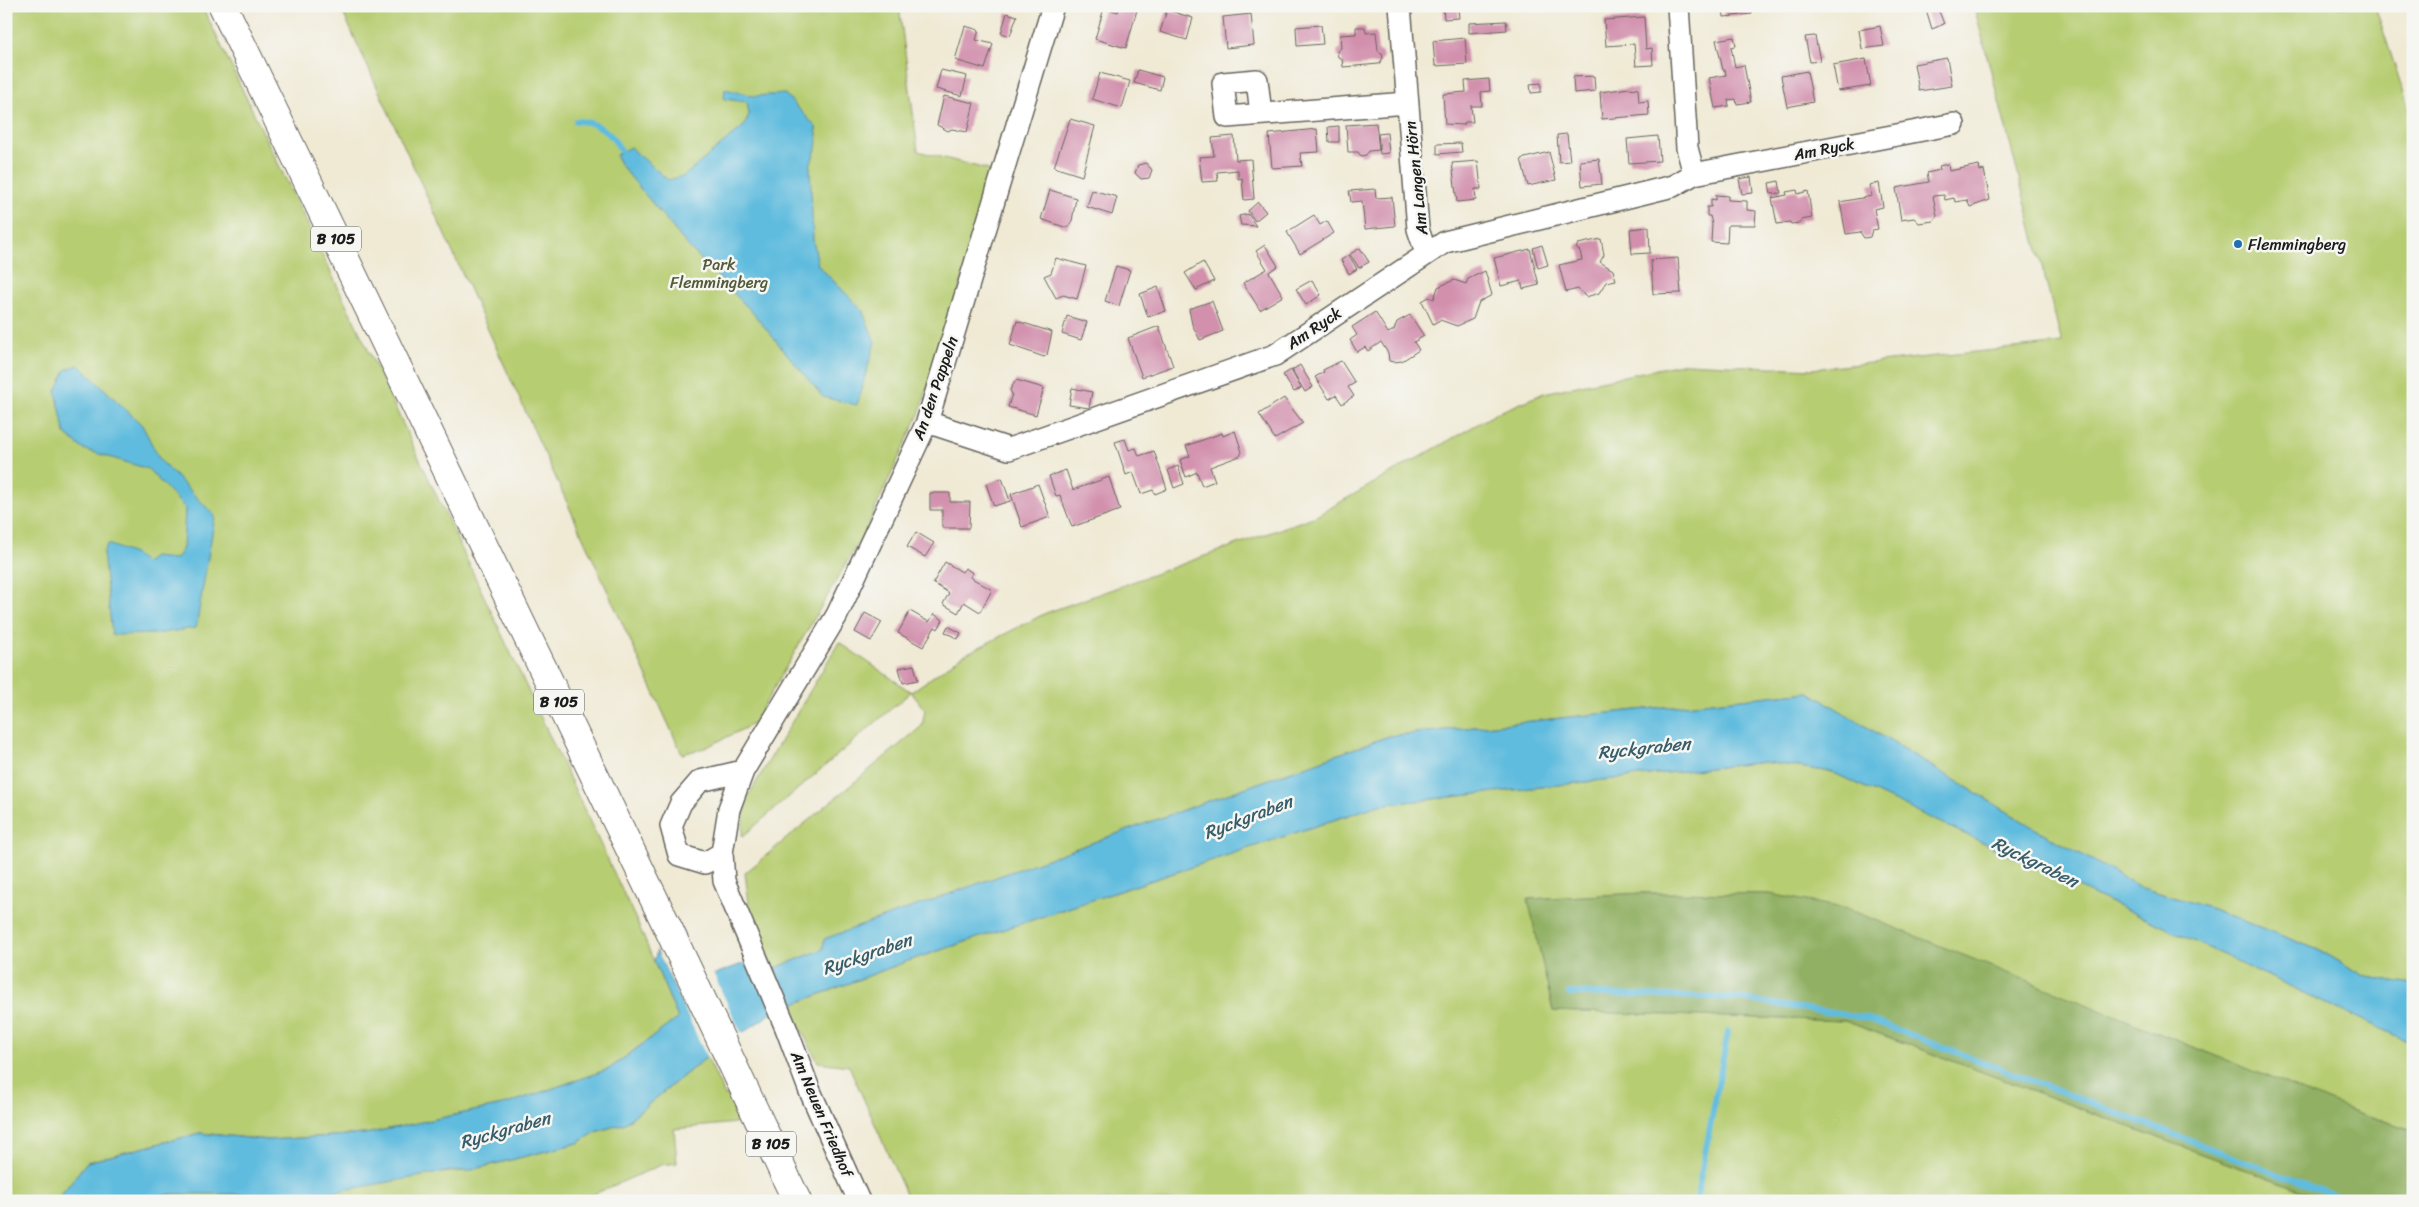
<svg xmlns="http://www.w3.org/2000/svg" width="2419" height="1207" viewBox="0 0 2419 1207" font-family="Sriracha,sans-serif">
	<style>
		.green { fill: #b7cd72; stroke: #6a7447 }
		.forest { fill: #91b064; stroke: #566640 }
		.water { fill: #60bcde; stroke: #3e6c7d }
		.pier { fill: #f0ead5 }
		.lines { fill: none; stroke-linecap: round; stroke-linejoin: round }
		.stream { stroke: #60bcde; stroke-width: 6 }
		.building { fill: #d290ad }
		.street-casing { stroke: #66645d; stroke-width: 24 }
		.highway-casing { stroke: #66645d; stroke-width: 30 }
		.street { stroke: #fff; stroke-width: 21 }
		.highway { stroke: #fff; stroke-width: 28 }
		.poi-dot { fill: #1f6fb2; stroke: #f6f6f2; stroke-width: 2 }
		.labels { text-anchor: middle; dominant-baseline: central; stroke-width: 5; stroke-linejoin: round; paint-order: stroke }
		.shield { fill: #f6f6f2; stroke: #5d5d5c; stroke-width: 1 }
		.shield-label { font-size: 15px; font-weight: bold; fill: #1c1c1c }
		.street-label { font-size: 16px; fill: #1c1c1c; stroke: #f6f6f2 }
		.poi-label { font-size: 16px; fill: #1c1c1c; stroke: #f6f6f2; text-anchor: start }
		.park-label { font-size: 16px; fill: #525a3a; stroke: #f6f6f2 }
		.water-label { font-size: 18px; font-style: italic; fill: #375c6a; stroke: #f6f6f2 }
	</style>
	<rect width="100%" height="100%" fill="#f6f6f2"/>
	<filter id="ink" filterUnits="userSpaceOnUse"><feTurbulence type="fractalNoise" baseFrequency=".02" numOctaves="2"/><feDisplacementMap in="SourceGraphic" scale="10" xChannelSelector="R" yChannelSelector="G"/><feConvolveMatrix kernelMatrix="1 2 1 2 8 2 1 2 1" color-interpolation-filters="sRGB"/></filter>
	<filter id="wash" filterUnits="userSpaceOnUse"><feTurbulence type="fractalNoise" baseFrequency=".0096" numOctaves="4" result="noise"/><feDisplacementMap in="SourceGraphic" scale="20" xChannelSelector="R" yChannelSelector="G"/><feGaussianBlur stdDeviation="1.12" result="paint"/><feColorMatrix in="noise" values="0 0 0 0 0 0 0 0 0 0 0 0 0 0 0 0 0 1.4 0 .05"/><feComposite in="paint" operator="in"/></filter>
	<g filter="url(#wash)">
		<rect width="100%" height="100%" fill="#f0ead5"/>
		<path class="green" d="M 6,6 L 202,6 L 363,339 L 638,924 L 678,1018 L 609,1069 L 507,1104 L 365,1134 L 268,1140 L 200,1133 L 87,1162 L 56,1201 L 6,1201 Z
			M 340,6 L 899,6 L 918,151 L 986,169 L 996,174 L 919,414 L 865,531 L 753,724 L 705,748 L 682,754 Z
			M 1974,6 L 2375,6 L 2413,121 L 2413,984 L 2366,977 L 2321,951 L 2210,908 L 2142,888 L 2034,828 L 1809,692 L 1389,736 L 825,939 L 824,949 L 773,969 L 750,911 L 745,873 L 922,726 L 925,710 L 911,692 L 742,837 L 744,803 L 839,642 L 911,692 L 962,656 L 1046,613 L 1316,516 L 1497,413 L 1544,393 L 1685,363 L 1812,369 L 2062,343 Z
			M 1765,762 L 1832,772 L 2405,1040 L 2413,1041 L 2413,1130 L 2361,1114 L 1770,894 L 1643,893 L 1529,899 L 1553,1011 L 1845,1021 L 2329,1201 L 909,1201 L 849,1066 L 818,1062 L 789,1006 L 905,962 L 1379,805 Z
			M 707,1057 L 725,1096 L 733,1093 L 742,1117 L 737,1123 L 674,1129 L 677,1163 L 661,1165 L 578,1201 L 146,1201 L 170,1194 L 467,1171 L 578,1143 L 596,1132 L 625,1123 Z"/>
		<path class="forest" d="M 1643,893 L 1770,894 L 1848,909 L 2361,1114 L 2413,1130 L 2413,1201 L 2329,1201 L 1845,1021 L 1553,1011 L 1528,899 Z"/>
		<path class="water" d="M 725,89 L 754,96 L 785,94 L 816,127 L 818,143 L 810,166 L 813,239 L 818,265 L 862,310 L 875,342 L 857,405 L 823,397 L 751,311 L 687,245 L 620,164 L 616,155 L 630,147 L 668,180 L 684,176 L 745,125 L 749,114 L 747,102 L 724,99 Z
			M 79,365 L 142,425 L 160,460 L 215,516 L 196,628 L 154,634 L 112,635 L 103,553 L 108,544 L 136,555 L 145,563 L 153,557 L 176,559 L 183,548 L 185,508 L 148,469 L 83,449 L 65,434 L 56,391 L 66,370 Z
			M 1809,692 L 2034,828 L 2142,888 L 2210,908 L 2321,951 L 2366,977 L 2413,984 L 2413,1041 L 2405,1040 L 1832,772 L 1765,762 L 1379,805 L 905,962 L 789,1006 L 769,1015 L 707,1057 L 625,1123 L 596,1132 L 578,1143 L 467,1171 L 450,1171 L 322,1194 L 170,1194 L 146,1201 L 56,1201 L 87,1162 L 200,1133 L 268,1140 L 365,1134 L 507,1104 L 609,1069 L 678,1018 L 654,961 L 657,950 L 675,989 L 766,955 L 773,969 L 823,949 L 824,939 L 1389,736 Z"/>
		<path class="pier" d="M 656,948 L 659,949 L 677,986 L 713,973 L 743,1037 L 708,1060 Z"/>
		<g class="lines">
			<path class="stream" d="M 576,121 C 597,121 612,133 621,151
				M 1569,993 L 1735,998 L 1866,1018 L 2349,1201
				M 1696,1201 L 1728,1032"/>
		</g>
		<g id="blocks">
			<path class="building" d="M 1120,6 L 1137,10 L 1126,48 L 1095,39 L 1104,8 L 1118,12 Z
				M 1443,6 L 1470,6 L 1470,8 L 1458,9 L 1459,18 L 1444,19 Z
				M 1723,6 L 1752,6 L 1752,14 L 1724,17 Z
				M 1925,6 L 1937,6 L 1944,24 L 1932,29 Z
				M 1167,10 L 1193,18 L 1187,40 L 1160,32 Z
				M 1007,13 L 1017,16 L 1010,36 L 1001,33 Z
				M 1251,14 L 1254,45 L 1226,48 L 1223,17 Z
				M 1644,17 L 1646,49 L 1652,48 L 1653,65 L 1636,66 L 1634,44 L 1606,46 L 1604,20 Z
				M 1506,21 L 1507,30 L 1469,33 L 1469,23 Z
				M 1321,25 L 1323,44 L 1297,46 L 1296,27 Z
				M 965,26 L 979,30 L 976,40 L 993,44 L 985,69 L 955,60 Z
				M 1880,26 L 1884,46 L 1862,49 L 1859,30 Z
				M 1356,27 L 1365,27 L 1366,33 L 1376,32 L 1378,51 L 1382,53 L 1383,58 L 1379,64 L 1343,67 L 1342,59 L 1338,57 L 1337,51 L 1341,48 L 1340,35 L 1356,34 Z
				M 1815,36 L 1820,61 L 1810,62 L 1805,37 Z
				M 1734,37 L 1736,46 L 1731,47 L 1735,67 L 1744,65 L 1751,102 L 1737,104 L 1736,99 L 1728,100 L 1729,106 L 1715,108 L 1709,78 L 1726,75 L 1725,70 L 1723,70 L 1716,40 Z
				M 1465,38 L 1467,64 L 1435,66 L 1433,41 Z
				M 1947,58 L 1952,86 L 1919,91 L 1914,64 Z
				M 1866,59 L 1871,86 L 1838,91 L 1833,65 Z
				M 941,70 L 967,76 L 962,96 L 936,89 Z
				M 1138,70 L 1163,77 L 1160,90 L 1134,83 Z
				M 1807,71 L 1813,102 L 1787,107 L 1781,76 Z
				M 1100,73 L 1130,81 L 1122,108 L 1092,99 Z
				M 1594,76 L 1595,91 L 1574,93 L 1573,77 Z
				M 1489,79 L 1490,91 L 1481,92 L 1482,106 L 1471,106 L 1473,122 L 1465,122 L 1464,125 L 1445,124 L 1443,94 L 1466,92 L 1465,81 Z
				M 1541,83 L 1541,92 L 1531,93 L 1530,84 Z
				M 1629,88 L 1638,89 L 1639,102 L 1648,101 L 1649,115 L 1602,119 L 1600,92 Z
				M 944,96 L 974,103 L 967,132 L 952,129 L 948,131 L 937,125 Z
				M 1070,119 L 1095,126 L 1082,176 L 1054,167 Z
				M 1376,123 L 1379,150 L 1369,151 L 1366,155 L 1361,156 L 1358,152 L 1348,152 L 1346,125 Z
				M 1339,126 L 1339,142 L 1329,142 L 1328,127 Z
				M 1317,129 L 1319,152 L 1300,153 L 1302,166 L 1272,168 L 1269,134 Z
				M 1387,133 L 1389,153 L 1380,154 L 1378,134 Z
				M 1567,134 L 1570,161 L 1559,162 L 1557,135 Z
				M 1234,136 L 1236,160 L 1251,159 L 1254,199 L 1244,200 L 1242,178 L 1238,179 L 1238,170 L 1217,172 L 1218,181 L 1202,182 L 1199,157 L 1214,156 L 1212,138 Z
				M 1658,136 L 1660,161 L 1629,163 L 1627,139 Z
				M 1461,143 L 1462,152 L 1437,154 L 1437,144 Z
				M 1549,152 L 1556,180 L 1528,186 L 1521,159 Z
				M 1599,159 L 1602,184 L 1582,186 L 1580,161 Z
				M 1478,161 L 1481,189 L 1475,189 L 1476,200 L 1457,202 L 1452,163 Z
				M 1146,163 L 1152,170 L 1149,178 L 1141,179 L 1135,173 L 1138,165 Z
				M 1948,164 L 1949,171 L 1979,165 L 1980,171 L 1984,170 L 1990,200 L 1970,207 L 1967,200 L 1955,202 L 1954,198 L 1945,200 L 1944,195 L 1933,196 L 1937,216 L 1933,221 L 1919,223 L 1914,218 L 1901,220 L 1896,188 L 1929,182 L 1927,173 L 1940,170 L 1939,166 Z
				M 1751,177 L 1753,193 L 1742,194 L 1739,179 Z
				M 1779,181 L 1781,193 L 1771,194 L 1769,183 Z
				M 1879,183 L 1883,207 L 1874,209 L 1878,229 L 1872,230 L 1870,237 L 1864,238 L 1860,232 L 1846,234 L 1840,202 L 1872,196 L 1869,185 Z
				M 1375,189 L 1376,198 L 1392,197 L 1395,226 L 1365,229 L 1362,201 L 1351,202 L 1349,191 Z
				M 1050,190 L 1076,198 L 1072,221 L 1067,228 L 1041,219 Z
				M 1092,190 L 1117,197 L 1112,215 L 1087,207 Z
				M 1797,190 L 1798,194 L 1808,191 L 1812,218 L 1801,220 L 1801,223 L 1791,224 L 1790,222 L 1777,224 L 1772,198 L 1787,195 L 1786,192 Z
				M 1716,195 L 1728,196 L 1728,200 L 1747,201 L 1747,210 L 1756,211 L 1755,225 L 1728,225 L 1727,243 L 1711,242 L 1712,224 L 1710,216 L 1707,216 L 1707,207 L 1711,207 L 1711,199 L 1716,200 Z
				M 1258,202 L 1266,212 L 1255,221 L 1248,211 Z
				M 1248,214 L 1256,226 L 1241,225 L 1239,216 Z
				M 1314,215 L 1320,225 L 1327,221 L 1334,233 L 1300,254 L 1287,232 Z
				M 1649,227 L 1650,253 L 1632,254 L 1630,229 Z
				M 1601,239 L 1604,255 L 1600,262 L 1613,270 L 1616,280 L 1606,282 L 1599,293 L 1586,297 L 1578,289 L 1566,292 L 1559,265 L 1582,260 L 1580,251 L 1576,248 L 1578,244 Z
				M 1265,245 L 1278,266 L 1269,272 L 1283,296 L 1260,310 L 1243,283 L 1267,269 L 1256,251 Z
				M 1542,245 L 1548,265 L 1538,268 L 1533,248 Z
				M 1360,248 L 1369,262 L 1359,268 L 1350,254 Z
				M 1530,249 L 1539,285 L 1523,289 L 1521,281 L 1501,286 L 1494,258 Z
				M 1349,255 L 1357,269 L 1349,274 L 1341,260 Z
				M 1056,258 L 1086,266 L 1077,299 L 1063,295 L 1056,298 L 1044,276 L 1051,273 Z
				M 1678,258 L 1681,293 L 1653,294 L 1651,260 Z
				M 1203,262 L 1214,281 L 1196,290 L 1185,273 Z
				M 1116,266 L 1130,270 L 1119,306 L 1105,301 Z
				M 1485,271 L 1492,295 L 1479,302 L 1473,319 L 1457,326 L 1440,320 L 1433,324 L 1422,301 L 1429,297 L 1434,299 L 1438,287 L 1454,280 L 1466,284 L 1468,279 Z
				M 1312,280 L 1321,295 L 1306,305 L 1296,289 Z
				M 1158,287 L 1166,311 L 1148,317 L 1140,294 Z
				M 1212,301 L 1223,331 L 1200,340 L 1192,324 L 1189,309 Z
				M 1375,312 L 1388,333 L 1394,330 L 1397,322 L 1410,315 L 1424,336 L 1414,342 L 1419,350 L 1402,361 L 1394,362 L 1389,361 L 1388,353 L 1381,342 L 1368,351 L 1365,347 L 1357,352 L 1350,340 L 1357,335 L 1352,327 Z
				M 1067,316 L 1087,322 L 1081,340 L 1062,334 Z
				M 1017,321 L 1052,332 L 1047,355 L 1044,357 L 1010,345 Z
				M 1159,326 L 1173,366 L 1142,377 L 1128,338 Z
				M 1341,361 L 1355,383 L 1348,387 L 1354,396 L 1342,404 L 1336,395 L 1329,399 L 1315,377 L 1324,372 L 1323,370 Z
				M 1300,365 L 1313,387 L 1305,392 L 1292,370 Z
				M 1291,370 L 1301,388 L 1294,392 L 1283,375 Z
				M 1016,380 L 1044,388 L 1036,415 L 1008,407 L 1012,394 L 1010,390 Z
				M 1072,388 L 1092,392 L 1089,408 L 1069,405 Z
				M 1284,398 L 1303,423 L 1275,439 L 1259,414 Z
				M 1235,431 L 1242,452 L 1240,456 L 1210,467 L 1215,481 L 1202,486 L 1197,472 L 1186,477 L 1180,460 L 1190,456 L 1186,446 L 1222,433 L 1223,436 Z
				M 1125,439 L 1129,450 L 1136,448 L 1139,456 L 1154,451 L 1167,489 L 1155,494 L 1153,490 L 1141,494 L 1133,472 L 1126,475 L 1115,442 Z
				M 1178,466 L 1184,484 L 1174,488 L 1168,470 Z
				M 1066,470 L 1073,490 L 1109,477 L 1120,510 L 1072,527 L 1060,495 L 1056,496 L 1049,476 Z
				M 1002,478 L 1010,501 L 994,506 L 986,484 Z
				M 1038,484 L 1050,517 L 1022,527 L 1011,494 Z
				M 930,493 L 950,493 L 950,502 L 970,502 L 969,528 L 942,528 L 942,510 L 930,510 Z
				M 916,532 L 934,543 L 925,557 L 907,547 Z
				M 945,562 L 962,572 L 965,568 L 973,573 L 970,577 L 992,590 L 980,612 L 964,602 L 958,613 L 943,604 L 949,593 L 933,583 Z
				M 910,611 L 929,622 L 934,614 L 943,620 L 938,629 L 935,627 L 923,647 L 898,633 Z
				M 865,613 L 882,622 L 871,641 L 855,632 Z
				M 948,626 L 961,633 L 958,639 L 945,632 Z
				M 914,665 L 918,680 L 903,683 L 899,668 Z"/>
		</g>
	</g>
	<g filter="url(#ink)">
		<use href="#blocks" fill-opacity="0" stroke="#66645d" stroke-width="1"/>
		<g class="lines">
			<defs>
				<path id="street" d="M 1400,6 L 1418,229 L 1426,253
					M 1678,6 L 1687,148 L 1694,174
					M 1261,114 L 1257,80 L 1223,83 L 1227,117 L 1407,103
					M 927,422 L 1009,449 L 1275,355 L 1445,242 L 1673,186 L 1694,174 L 1954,124
					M 722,853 L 705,863 L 679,855 L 671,826 L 681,803 L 700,781 L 743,771
					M 859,1201 L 809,1089 L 786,1028 L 724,881 L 722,853 L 729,809 L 743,771 L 837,615 L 927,422 L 1053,6"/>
				<path id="highway" d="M 223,6 L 670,932 L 797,1201"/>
			</defs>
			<use href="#street" class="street-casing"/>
			<use href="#highway" class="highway-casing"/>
			<use href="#street" class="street"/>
			<use href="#highway" class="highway"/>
		</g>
	</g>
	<circle class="poi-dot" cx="2238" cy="244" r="5"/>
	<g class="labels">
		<g class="shield">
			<rect x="311" y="226.5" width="50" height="25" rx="4"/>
			<rect x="534" y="689.5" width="50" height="25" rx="4"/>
			<rect x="746" y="1131.5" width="50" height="25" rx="4"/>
		</g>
		<g class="shield-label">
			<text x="336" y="239">B 105</text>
			<text x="559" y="702">B 105</text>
			<text x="771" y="1144">B 105</text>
		</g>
		<g class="street-label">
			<text transform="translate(1824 149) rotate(-11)">Am Ryck</text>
			<text transform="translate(1416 178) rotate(-96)">Am Langen Hörn</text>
			<text transform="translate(1314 328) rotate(-34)">Am Ryck</text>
			<text transform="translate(935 388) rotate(-71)">An den Pappeln</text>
			<text transform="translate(822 1114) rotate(67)">Am Neuen Friedhof</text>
		</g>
		<g class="poi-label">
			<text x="2248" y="244">Flemmingberg</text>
		</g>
		<g class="park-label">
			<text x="719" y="264">Park<tspan x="719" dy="18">Flemmingberg</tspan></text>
		</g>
		<g class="water-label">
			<text transform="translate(1644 748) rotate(-6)">Ryckgraben</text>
			<text transform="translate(1248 817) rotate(-21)">Ryckgraben</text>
			<text transform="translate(2035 862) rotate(26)">Ryckgraben</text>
			<text transform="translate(867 954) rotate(-19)">Ryckgraben</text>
			<text transform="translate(505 1130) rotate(-16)">Ryckgraben</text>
		</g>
	</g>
	<rect width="2419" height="1207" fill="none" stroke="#f6f6f2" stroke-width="25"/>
</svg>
